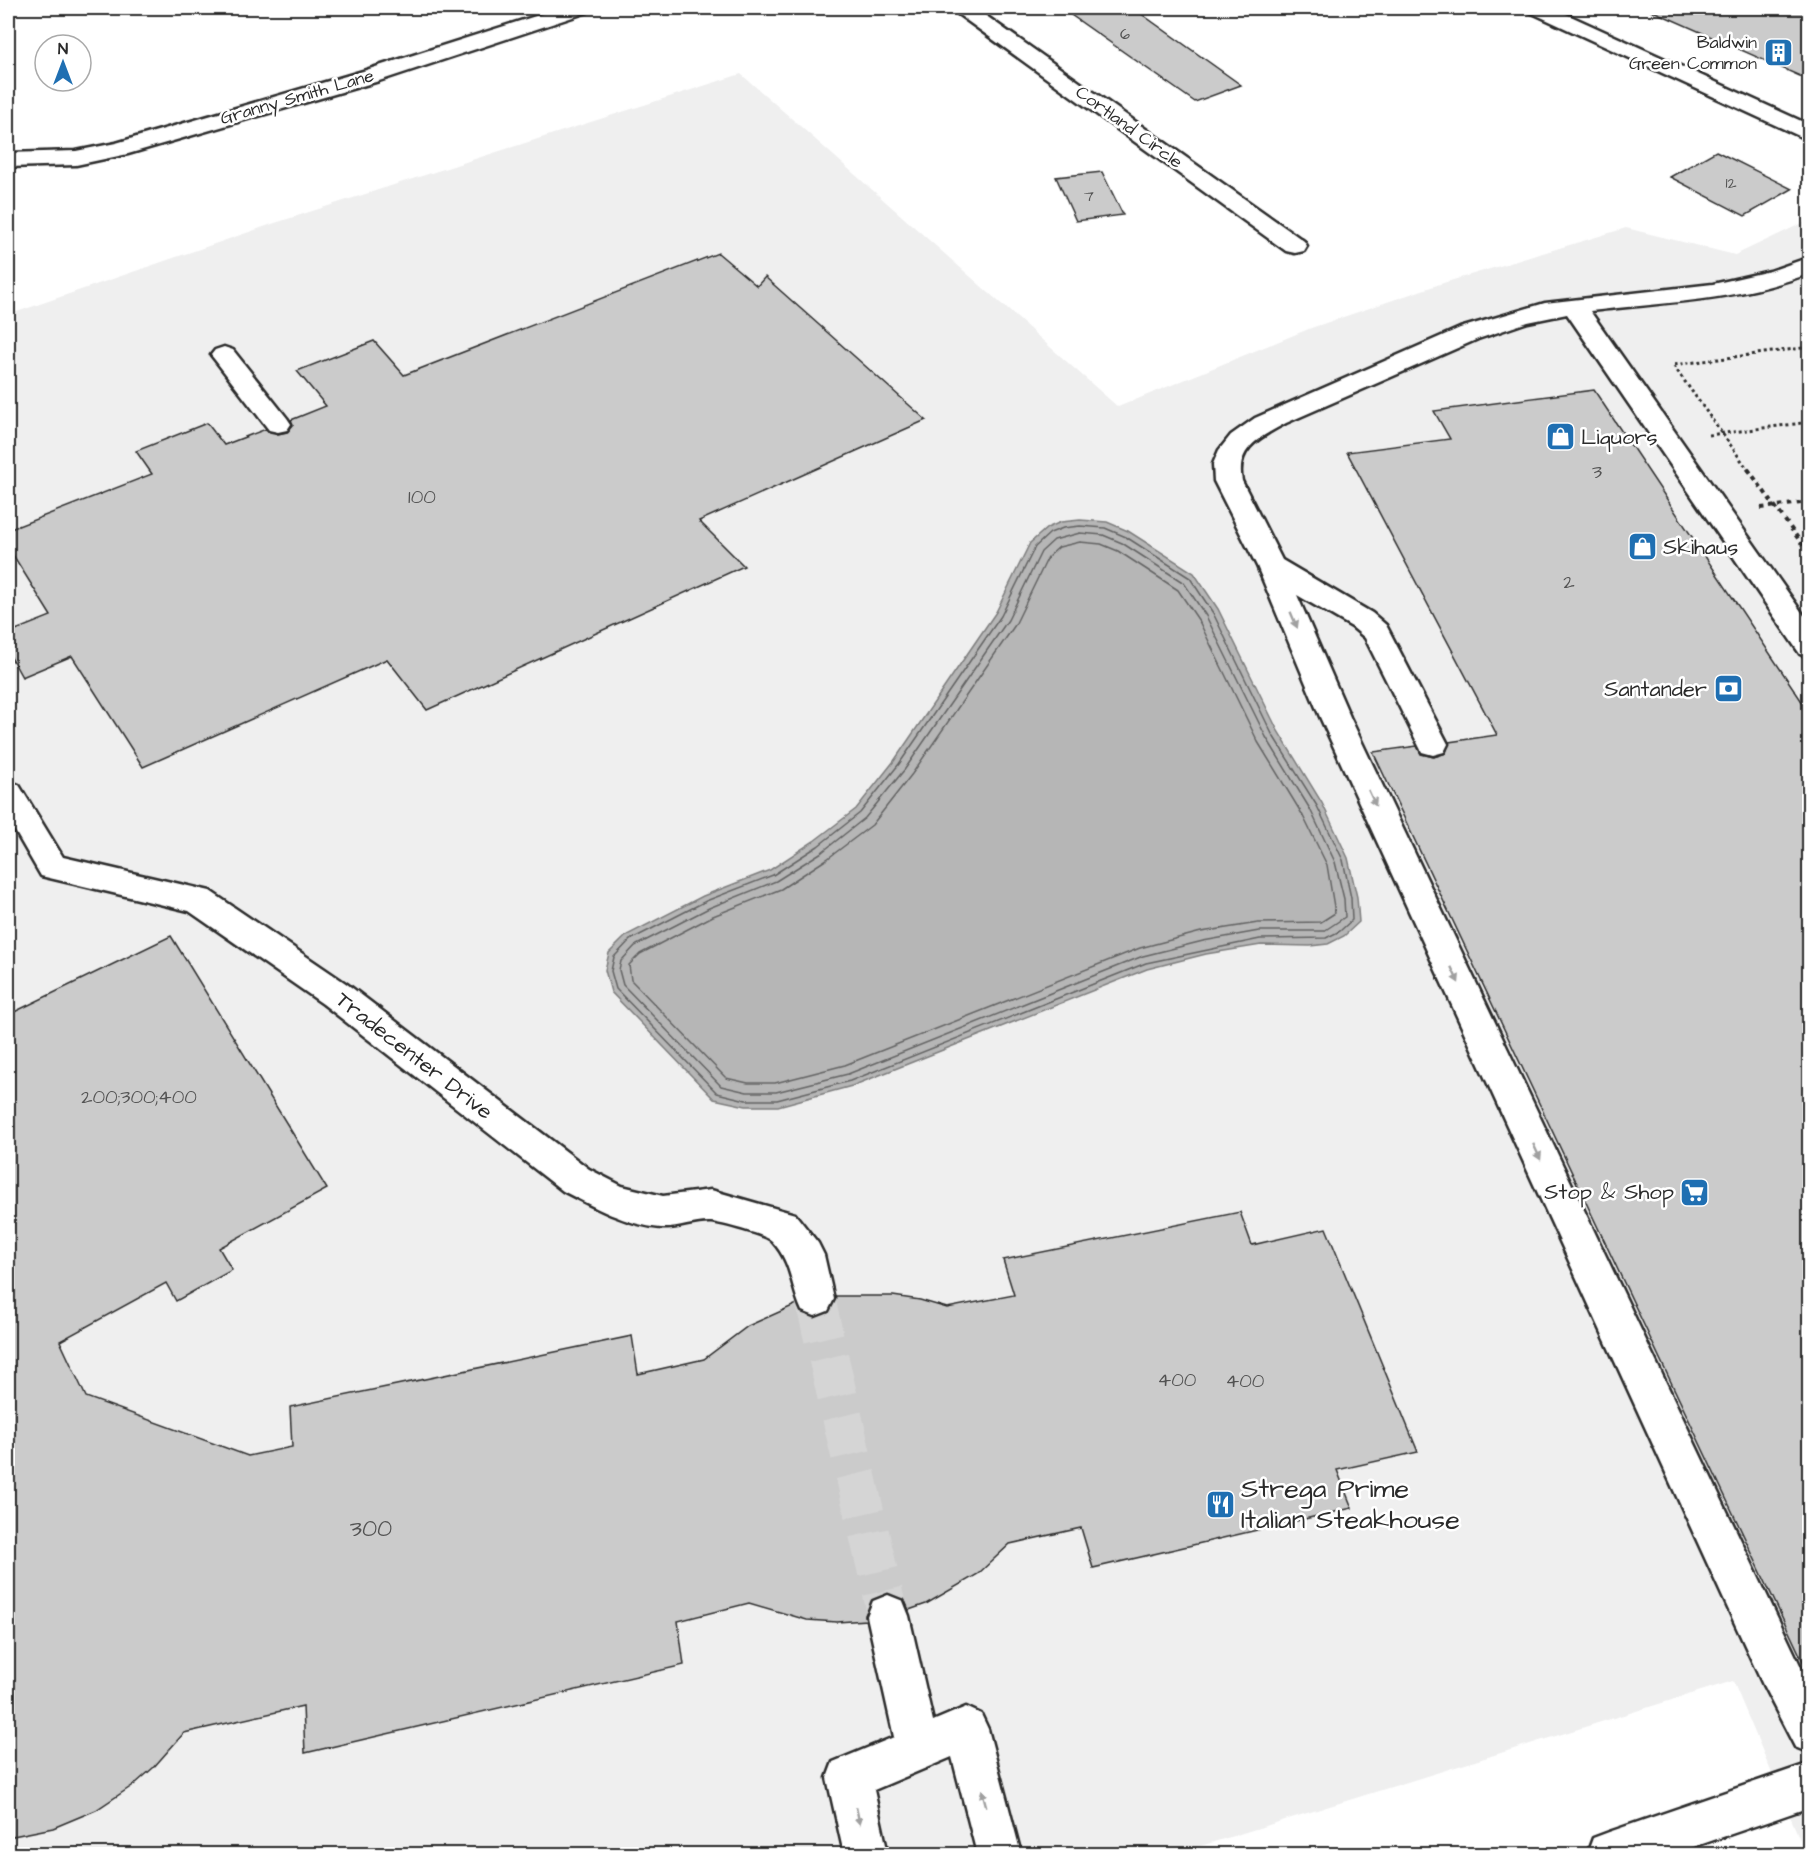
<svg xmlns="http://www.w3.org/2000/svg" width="1817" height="1862" viewBox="0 0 1817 1862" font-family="'Architects Daughter',sans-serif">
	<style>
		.built { fill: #efefef }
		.water { fill: #b6b6b6; stroke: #7e7e7e; stroke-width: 1.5 }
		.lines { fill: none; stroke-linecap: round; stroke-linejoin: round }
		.shore { stroke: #636363; stroke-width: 1.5 }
		.building { fill: #cbcbcb; stroke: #2b2b2b; stroke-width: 1.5 }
		.minor-tunnel { stroke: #d5d5d5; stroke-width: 40; stroke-dasharray: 40 20; stroke-linecap: butt }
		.minor-casing { stroke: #2b2b2b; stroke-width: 5 }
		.path-far1 { stroke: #2b2b2b; stroke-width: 3; stroke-dasharray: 3 3; stroke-linecap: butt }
		.path { stroke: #2b2b2b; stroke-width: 4; stroke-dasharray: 4.5 4.5; stroke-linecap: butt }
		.minor { fill: #fff; fill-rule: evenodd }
		.oneway { fill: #a0a0a0 }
		.labels { text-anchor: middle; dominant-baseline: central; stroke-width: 5; stroke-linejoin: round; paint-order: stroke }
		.far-number-label { font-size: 16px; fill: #535353 }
		.far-poi-label { font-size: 18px; fill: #2b2b2b; stroke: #fff; text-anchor: end }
		.far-street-label { font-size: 18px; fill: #2b2b2b; stroke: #fff }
		.number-label { font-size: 20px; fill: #535353 }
		.poi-label { font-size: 22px; fill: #2b2b2b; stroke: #fff; text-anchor: start }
		.street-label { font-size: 22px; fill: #2b2b2b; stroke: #fff }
		.near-number-label { font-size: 24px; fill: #535353 }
		.near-poi-label { font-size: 27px; fill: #2b2b2b; stroke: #fff; text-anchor: start }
	</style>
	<rect width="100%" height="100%" fill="#fff"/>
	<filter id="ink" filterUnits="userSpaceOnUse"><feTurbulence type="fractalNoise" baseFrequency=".0167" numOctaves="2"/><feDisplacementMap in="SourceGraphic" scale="12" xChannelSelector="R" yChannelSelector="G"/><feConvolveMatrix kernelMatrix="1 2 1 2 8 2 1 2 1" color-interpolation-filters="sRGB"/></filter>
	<g filter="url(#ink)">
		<path class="built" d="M 741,74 L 1118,407 L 1311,328 L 1440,284 L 1626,228 L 1735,255 L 1809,220 L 1809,1854 L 1806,1854 L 1733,1681 L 1175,1854 L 8,1854 L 8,315 L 275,223 Z"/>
		<path class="water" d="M 1080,520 L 1107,522 L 1128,531 L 1194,573 L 1218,609 L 1278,731 L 1322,803 L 1348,858 L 1357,897 L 1359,922 L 1344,936 L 1328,944 L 1310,946 L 1261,945 L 1206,954 L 1147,969 L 852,1086 L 778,1106 L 746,1106 L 714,1099 L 611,992 L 605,970 L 609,953 L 627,935 L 703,896 L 770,870 L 814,841 L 856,809 L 894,761 L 996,612 L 1030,543 L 1047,528 L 1061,522 Z"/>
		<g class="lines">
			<path class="shore" d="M 1080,526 L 1105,528 L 1126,537 L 1190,578 L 1213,613 L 1272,734 L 1317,806 L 1343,860 L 1351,898 L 1352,920 L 1340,931 L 1326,938 L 1260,939 L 1146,963 L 850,1081 L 777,1100 L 746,1100 L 717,1093 L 616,989 L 611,971 L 614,957 L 630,940 L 706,901 L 773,875 L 818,846 L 860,813 L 899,764 L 1001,616 L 1035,547 L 1050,533 L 1063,528 Z
				M 1080,533 L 1103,535 L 1122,543 L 1184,583 L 1206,616 L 1266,737 L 1310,809 L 1335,862 L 1344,899 L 1345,917 L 1324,931 L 1259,931 L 1203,941 L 1143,956 L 848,1074 L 776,1092 L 747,1092 L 721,1086 L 623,985 L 619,970 L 621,961 L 635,946 L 709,908 L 776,881 L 822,852 L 865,818 L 905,769 L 1008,620 L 1041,552 L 1054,540 Z
				M 1080,542 L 1101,544 L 1118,551 L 1178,590 L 1199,621 L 1258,742 L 1302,814 L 1327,865 L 1335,913 L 1321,922 L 1258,923 L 1201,932 L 1140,948 L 845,1065 L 775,1083 L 748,1083 L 726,1078 L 631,980 L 629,965 L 640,954 L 713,916 L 781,889 L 827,859 L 872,825 L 912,774 L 1015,625 L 1048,557 L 1059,547 Z"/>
		</g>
		<path class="building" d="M 1061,8 L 1133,8 L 1241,85 L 1195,102 Z
			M 1646,8 L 1809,8 L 1809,80 Z
			M 1716,151 L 1792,189 L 1745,216 L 1670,177 Z
			M 1102,172 L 1123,215 L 1076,221 L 1056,177 Z
			M 718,253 L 757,286 L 765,277 L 926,420 L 699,521 L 744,566 L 427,710 L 387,659 L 143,767 L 72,656 L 22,677 L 8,652 L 8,633 L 51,616 L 8,547 L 8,530 L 152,474 L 136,451 L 207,423 L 224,445 L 266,429 L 278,434 L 287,432 L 293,425 L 291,420 L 326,406 L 297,371 L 374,341 L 404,375 Z
			M 1594,390 L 1809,712 L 1809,1674 L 1373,752 L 1417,746 L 1421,754 L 1434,757 L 1446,753 L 1449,742 L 1497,735 L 1347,452 L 1450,439 L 1434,411 Z
			M 171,936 L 327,1189 L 219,1248 L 232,1270 L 176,1301 L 166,1283 L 60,1341 L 86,1397 L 248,1456 L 292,1447 L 290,1407 L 632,1336 L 638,1374 L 704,1359 L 748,1326 L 797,1304 L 801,1313 L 816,1318 L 830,1312 L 836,1296 L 893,1296 L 920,1300 L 947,1308 L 1014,1295 L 1003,1260 L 1240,1212 L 1252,1245 L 1326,1228 L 1418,1452 L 1337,1470 L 1352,1508 L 1093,1568 L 1081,1528 L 1010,1544 L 978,1574 L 926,1604 L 909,1610 L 904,1599 L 889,1593 L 872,1599 L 865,1615 L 866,1620 L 837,1622 L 807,1620 L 749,1603 L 678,1621 L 684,1665 L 305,1753 L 303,1706 L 184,1733 L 153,1768 L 135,1784 L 96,1810 L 53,1828 L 8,1837 L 8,1015 Z"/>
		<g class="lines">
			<path class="minor-tunnel" d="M 815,1299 L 888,1616"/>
			<defs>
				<path id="minor" d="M 561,8 L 592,8 L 588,12 L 379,81 L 128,154 L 76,165 L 8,167 L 8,153 L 76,151 L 116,143 L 363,71 Z
					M 951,8 L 975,8 L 1304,241 L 1307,246 L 1304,251 L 1295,253 L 1286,251 L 955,12 Z
					M 1526,8 L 1553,8 L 1810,125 L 1810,141 L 1530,12 Z
					M 1810,257 L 1810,273 C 1739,301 1664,302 1590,311 L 1810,624 L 1810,657 L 1800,654 L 1567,314 L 1528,322 L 1478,339 L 1286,423 C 1261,437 1235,448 1242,481 L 1282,560 L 1372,613 L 1386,625 L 1448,744 L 1444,752 L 1433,755 L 1422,752 L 1365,638 L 1352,627 L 1297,595 L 1350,717 L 1810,1686 L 1810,1753 L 1795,1747 L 1763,1685 L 1320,717 L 1257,566 L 1214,481 L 1213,464 L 1219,450 L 1231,435 L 1255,418 L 1460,328 L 1545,303 L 1713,284 L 1770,271 Z
					M 224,347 L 233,350 L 287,418 L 291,424 L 287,430 L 278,432 L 269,430 L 215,360 L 211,355 L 215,350 Z
					M 8,781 L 19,785 L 63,857 L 210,891 L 347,984 L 589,1169 L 622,1186 L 663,1196 L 711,1190 L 795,1214 L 818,1243 L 824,1255 L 834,1299 L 828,1311 L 815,1316 L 802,1311 C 790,1285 793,1264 772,1241 C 767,1235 721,1223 711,1222 C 695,1221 678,1229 661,1228 C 626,1225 594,1207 563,1191 L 323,1004 L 189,911 L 41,876 L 8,819 Z
					M 888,1595 L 903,1601 L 909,1616 L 933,1721 L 966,1707 L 981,1714 L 988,1729 L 1021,1854 L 977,1854 L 952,1757 L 874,1790 L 888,1854 L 844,1854 L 827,1778 L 833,1762 L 894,1737 L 867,1616 L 873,1601 Z
					M 1810,1763 L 1810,1807 L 1673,1854 L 1587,1854 L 1593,1838 L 1609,1832 Z"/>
			</defs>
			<use href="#minor" class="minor-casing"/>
			<path class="path-far1" d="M 1709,435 L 1810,422
				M 1749,471 L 1673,365 L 1810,347"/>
			<path class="path" d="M 1748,469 L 1810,555
				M 1761,508 L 1810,502"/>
			<use href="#minor" class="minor"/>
		</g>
		<defs><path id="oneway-solid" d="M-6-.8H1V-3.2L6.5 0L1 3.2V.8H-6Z" transform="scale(1.5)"/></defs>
		<g class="oneway">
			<use href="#oneway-solid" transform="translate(1294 620) rotate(67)"/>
			<use href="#oneway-solid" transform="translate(1372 798) rotate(65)"/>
			<use href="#oneway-solid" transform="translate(1455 975) rotate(65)"/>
			<use href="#oneway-solid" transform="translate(1537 1152) rotate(65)"/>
			<use href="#oneway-solid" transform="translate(984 1798) rotate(-105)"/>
			<use href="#oneway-solid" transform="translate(858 1816) rotate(78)"/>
		</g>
	</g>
	<defs>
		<symbol id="building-square" viewBox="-11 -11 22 22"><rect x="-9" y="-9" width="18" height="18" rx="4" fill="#1f6fb2" stroke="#fff"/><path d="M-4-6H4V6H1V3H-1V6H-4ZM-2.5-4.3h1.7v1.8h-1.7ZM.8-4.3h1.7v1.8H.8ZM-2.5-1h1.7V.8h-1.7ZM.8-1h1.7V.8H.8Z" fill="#fff"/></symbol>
		<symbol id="shop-square" viewBox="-11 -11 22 22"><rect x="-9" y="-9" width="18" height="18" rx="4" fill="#1f6fb2" stroke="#fff"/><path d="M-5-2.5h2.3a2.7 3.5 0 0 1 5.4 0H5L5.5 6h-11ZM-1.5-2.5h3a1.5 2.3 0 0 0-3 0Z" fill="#fff"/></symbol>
		<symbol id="bank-square" viewBox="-11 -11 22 22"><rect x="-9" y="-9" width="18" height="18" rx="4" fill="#1f6fb2" stroke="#fff"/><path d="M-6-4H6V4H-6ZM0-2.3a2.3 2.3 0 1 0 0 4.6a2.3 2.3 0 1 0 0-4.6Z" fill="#fff"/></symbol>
		<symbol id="supermarket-square" viewBox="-11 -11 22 22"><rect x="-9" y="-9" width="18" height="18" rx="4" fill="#1f6fb2" stroke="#fff"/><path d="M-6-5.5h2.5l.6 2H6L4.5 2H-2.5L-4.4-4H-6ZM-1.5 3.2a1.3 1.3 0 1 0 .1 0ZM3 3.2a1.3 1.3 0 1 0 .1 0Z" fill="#fff"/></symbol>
		<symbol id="restaurant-square" viewBox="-11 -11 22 22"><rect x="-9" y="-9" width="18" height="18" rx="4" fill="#1f6fb2" stroke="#fff"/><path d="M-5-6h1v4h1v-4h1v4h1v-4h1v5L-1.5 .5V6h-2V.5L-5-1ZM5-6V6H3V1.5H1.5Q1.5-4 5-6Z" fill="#fff"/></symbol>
	</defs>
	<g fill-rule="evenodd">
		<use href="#building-square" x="1762" y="36" width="33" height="33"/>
		<use href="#shop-square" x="1544" y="420" width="33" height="33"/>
		<use href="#shop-square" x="1626" y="530" width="33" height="33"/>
		<use href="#bank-square" x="1712" y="672" width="33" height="33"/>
		<use href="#supermarket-square" x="1678" y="1176" width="33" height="33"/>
		<use href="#restaurant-square" x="1204" y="1488" width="33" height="33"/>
	</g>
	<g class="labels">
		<g class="far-number-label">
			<text x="1125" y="34">6</text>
			<text x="1731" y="183">12</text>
			<text x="1089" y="196">7</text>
		</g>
		<g class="far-poi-label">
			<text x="1757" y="42">Baldwin<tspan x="1757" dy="21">Green Common</tspan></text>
		</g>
		<g class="far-street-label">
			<text transform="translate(297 97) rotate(-16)">Granny Smith Lane</text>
			<text transform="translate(1129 127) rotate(36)">Cortland Circle</text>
		</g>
		<g class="number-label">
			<text x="1597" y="472">3</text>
			<text x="422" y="497">100</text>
			<text x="1569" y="582">2</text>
			<text x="139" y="1097">200;300;400</text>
			<text x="1177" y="1380">400</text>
			<text x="1245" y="1381">400</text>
		</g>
		<g class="poi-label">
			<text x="1581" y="437">Liquors</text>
			<text x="1663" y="547">Skihaus</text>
			<text x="1707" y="689" text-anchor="end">Santander</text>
			<text x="1674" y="1192" text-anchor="end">Stop &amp; Shop</text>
		</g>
		<g class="street-label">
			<text transform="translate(414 1056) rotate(38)">Tradecenter Drive</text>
		</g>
		<g class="near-number-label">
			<text x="371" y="1529">300</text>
		</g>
		<g class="near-poi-label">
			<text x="1241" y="1489">Strega Prime<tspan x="1241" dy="31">Italian Steakhouse</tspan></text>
		</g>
	</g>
	<rect width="1817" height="1862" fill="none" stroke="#fff" stroke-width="30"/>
	<rect x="15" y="15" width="1787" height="1832" fill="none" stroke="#2b2b2b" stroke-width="2" filter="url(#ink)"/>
	<g transform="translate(63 63)"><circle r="28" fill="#ffffff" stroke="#aaaaaa" stroke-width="1.5"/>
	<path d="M0-4.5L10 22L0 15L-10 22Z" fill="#1f6fb2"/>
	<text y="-9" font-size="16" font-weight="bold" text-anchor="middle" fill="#2b2b2b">N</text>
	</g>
</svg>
